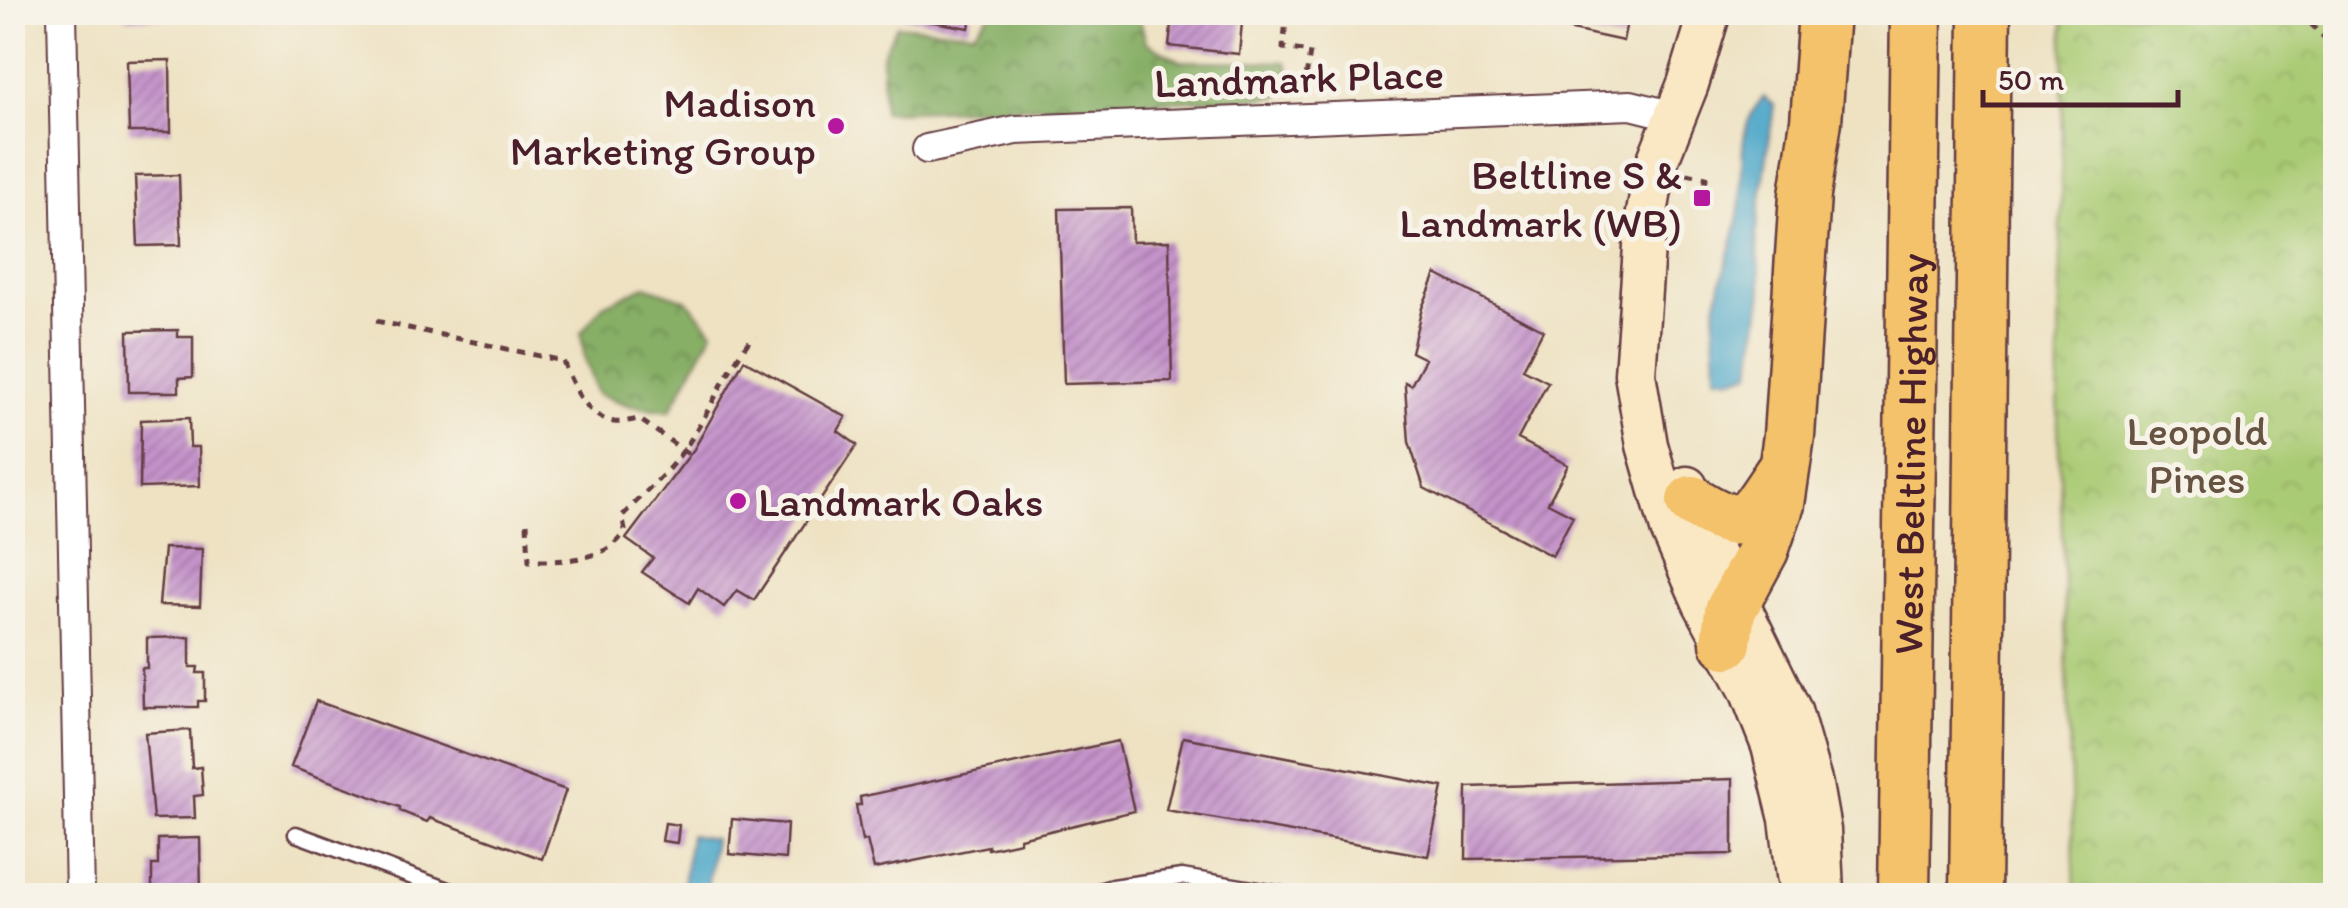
<svg xmlns="http://www.w3.org/2000/svg" width="2348" height="908" viewBox="0 0 2348 908" font-family="Itim,sans-serif">
	<style>
		.forest { fill: url(#forest-crowns); stroke: #686748; stroke-width: 2.5 }
		.park { fill: url(#park-crowns); stroke: #7a7550; stroke-width: 2.5 }
		.water { fill: #49a6c8; stroke: #4a627a; stroke-width: 2.5 }
		.building { fill: url(#building-hatch) }
		.lines { fill: none; stroke-linecap: round; stroke-linejoin: round }
		.lane-casing { stroke: #633c42; stroke-width: 19 }
		.street-casing { stroke: #633c42; stroke-width: 32 }
		.secondary-casing { stroke: #633c42; stroke-width: 45 }
		.highway-casing { stroke: #633c42; stroke-width: 55 }
		.path { stroke: #633c42; stroke-width: 5; stroke-dasharray: 8 8; stroke-linecap: butt }
		.lane { stroke: #fff; stroke-width: 14 }
		.street { stroke: #fff; stroke-width: 28 }
		.secondary { stroke: #fae7c3; stroke-width: 40 }
		.highway { stroke: #f3c26a; stroke-width: 50 }
		.poi-dot { fill: #b5179e; stroke: #f7f3e8; stroke-width: 4 }
		.labels { text-anchor: middle; dominant-baseline: central; stroke-width: 10; stroke-linejoin: round; paint-order: stroke }
		.street-label { font-size: 42px; fill: #4a1f2b; stroke: #f7f3e8 }
		.poi-label { font-size: 42px; fill: #4a1f2b; stroke: #f7f3e8; text-anchor: end }
		.park-label { font-size: 42px; fill: #675341; stroke: #f7f3e8 }
	</style>
	<defs>
		<pattern id="forest-crowns" width="20" height="18" patternUnits="userSpaceOnUse" patternTransform="scale(2.5)"><rect width="20" height="18" fill="#87af66"/><path d="M2 6a3 3 0 1 1 6 0M12 15a3 3 0 1 1 6 0" fill="none" stroke="#708e54"/></pattern>
		<pattern id="park-crowns" width="20" height="18" patternUnits="userSpaceOnUse" patternTransform="scale(2.5)"><rect width="20" height="18" fill="#aacb74"/><path d="M2 6a3 3 0 1 1 6 0M12 15a3 3 0 1 1 6 0" fill="none" stroke="#94ae65"/></pattern>
		<pattern id="building-hatch" width="6" height="6" patternUnits="userSpaceOnUse" patternTransform="scale(2.5)"><rect width="6" height="6" fill="#c493ca"/><path d="M-1 1l2-2M0 6l6-6M5 7l2-2" fill="none" stroke="#a177a4"/></pattern>
	</defs>
	<rect width="100%" height="100%" fill="#f7f3e8"/>
	<filter id="ink" filterUnits="userSpaceOnUse"><feTurbulence type="fractalNoise" baseFrequency=".01" numOctaves="2"/><feDisplacementMap in="SourceGraphic" scale="20" xChannelSelector="R" yChannelSelector="G"/><feConvolveMatrix kernelMatrix="1 2 1 2 8 2 1 2 1" color-interpolation-filters="sRGB"/></filter>
	<filter id="wash" filterUnits="userSpaceOnUse"><feTurbulence type="fractalNoise" baseFrequency=".0048" numOctaves="4" result="noise"/><feDisplacementMap in="SourceGraphic" scale="40" xChannelSelector="R" yChannelSelector="G"/><feGaussianBlur stdDeviation="2.25" result="paint"/><feColorMatrix in="noise" values="0 0 0 0 0 0 0 0 0 0 0 0 0 0 0 0 0 1.4 0 .05"/><feComposite in="paint" operator="in"/></filter>
	<g filter="url(#wash)">
		<rect width="100%" height="100%" fill="#eee2c3"/>
		<path class="forest" d="M 991,13 L 1138,13 L 1146,42 L 1181,61 L 1286,62 L 1293,81 L 1278,97 L 883,112 L 882,55 L 897,25 L 974,32 Z
			M 645,286 L 687,300 L 713,331 L 670,411 L 631,406 L 597,394 L 585,360 L 581,333 L 603,305 Z"/>
		<path class="park" d="M 2064,13 L 2335,13 L 2335,895 L 2075,895 L 2058,423 Z"/>
		<path class="water" d="M 1764,97 L 1774,105 L 1756,236 L 1762,298 L 1751,372 L 1733,378 L 1716,376 C 1716,356 1713,334 1715,314 C 1719,280 1733,248 1739,215 C 1747,176 1732,128 1764,97 Z
			M 690,835 L 714,839 L 707,889 L 683,885 Z"/>
		<g id="blocks">
			<path class="building" d="M 126,12 L 174,12 L 174,17 L 126,19 Z
				M 899,12 L 972,12 L 969,28 L 898,16 Z
				M 1173,12 L 1243,12 L 1239,54 L 1169,46 Z
				M 1489,12 L 1629,12 L 1623,41 Z
				M 170,60 L 171,132 L 129,132 L 127,61 Z
				M 179,175 L 181,245 L 138,246 L 135,176 Z
				M 1131,208 L 1132,242 L 1169,241 L 1172,381 L 1064,384 L 1059,209 Z
				M 1436,274 L 1543,330 L 1523,369 L 1548,382 L 1518,439 L 1568,465 L 1548,503 L 1573,516 L 1552,556 L 1424,488 L 1409,442 L 1405,386 L 1405,382 L 1411,385 L 1425,359 L 1411,352 L 1422,308 Z
				M 178,330 L 178,337 L 193,337 L 193,377 L 179,378 L 179,392 L 129,392 L 128,331 Z
				M 744,360 L 846,417 L 838,431 L 857,445 L 754,600 L 737,590 L 724,607 L 698,588 L 689,603 L 642,572 L 653,558 L 626,539 L 694,449 Z
				M 189,418 L 190,447 L 199,447 L 200,486 L 140,488 L 141,420 Z
				M 164,548 L 202,549 L 200,606 L 159,605 Z
				M 190,637 L 190,667 L 198,667 L 197,673 L 205,673 L 205,701 L 198,701 L 198,707 L 143,707 L 142,668 L 147,668 L 147,638 Z
				M 316,701 L 566,790 L 542,859 L 430,818 L 427,822 L 400,811 L 400,807 L 291,767 Z
				M 190,730 L 192,768 L 201,767 L 203,795 L 194,796 L 195,818 L 153,819 L 145,733 Z
				M 1183,737 L 1443,787 L 1428,856 L 1166,810 Z
				M 1118,741 L 1134,811 L 1020,838 L 1020,842 L 988,849 L 988,846 L 874,869 L 867,840 L 862,841 L 856,805 L 861,805 L 860,797 Z
				M 1733,779 L 1733,854 L 1466,859 L 1467,787 Z
				M 732,819 L 787,824 L 785,859 L 729,854 Z
				M 665,823 L 679,825 L 677,843 L 662,841 Z
				M 200,838 L 201,896 L 152,896 L 152,865 L 158,865 L 158,839 Z"/>
		</g>
	</g>
	<g filter="url(#ink)">
		<use href="#blocks" fill-opacity="0" stroke="#633c42" stroke-width="2.5"/>
		<g class="lines">
			<defs>
				<path id="lane" d="M 296,834 L 464,896
					M 1081,896 L 1112,887 L 1182,877 L 1294,896"/>
				<path id="street" d="M 62,12 L 80,896
					M 927,149 L 1016,130 L 1631,105 L 1675,116"/>
				<path id="secondary" d="M 1710,12 L 1688,84 L 1655,167 L 1646,219 L 1635,374 L 1647,445 L 1671,529 L 1703,602 L 1750,690 L 1772,746 L 1790,819 L 1797,875 L 1804,896
					M 1687,487 L 1705,535 L 1791,711 L 1812,785 L 1820,830 L 1823,892"/>
				<g id="highway">
					<path d="M 1692,501 C 1746,535 1748,520 1780,473"/>
					<path d="M 1726,643 L 1730,611 L 1763,550 L 1779,504 L 1789,436 L 1805,195 L 1816,121 L 1824,12"/>
					<path id="s1" d="M 1904,896 L 1916,12"/>
					<path d="M 1975,896 L 1985,12"/>
				</g>
			</defs>
			<use href="#lane" class="lane-casing"/>
			<use href="#street" class="street-casing"/>
			<use href="#secondary" class="secondary-casing"/>
			<use href="#highway" class="highway-casing"/>
			<path class="path" d="M 1287,12 L 1283,48 L 1310,52 L 1305,84 L 1296,91
				M 2299,12 L 2336,49
				M 1687,174 L 1706,178 L 1704,191
				M 376,321 L 563,361 C 572,384 586,418 614,422 C 622,423 632,420 639,419 L 690,455
				M 527,523 L 529,561 C 560,561 610,562 625,530 L 622,516 C 643,494 668,473 685,448 C 711,411 726,369 754,335"/>
			<use href="#lane" class="lane"/>
			<use href="#street" class="street"/>
			<use href="#secondary" class="secondary"/>
			<use href="#highway" class="highway"/>
		</g>
	</g>
	<g class="poi-dot">
		<circle cx="836" cy="126" r="10"/>
		<rect x="1692" y="188" width="20" height="20" rx="5"/>
		<circle cx="738" cy="501" r="10"/>
	</g>
	<g class="labels">
		<g class="street-label">
			<text transform="translate(1299 78) rotate(-2)">Landmark Place</text>
			<text stroke="none"><textPath href="#s1" startOffset="442">West Beltline Highway</textPath></text>
		</g>
		<g class="poi-label">
			<text x="816" y="102">Madison<tspan x="816" dy="48">Marketing Group</tspan></text>
			<text x="1682" y="174">Beltline S &amp;<tspan x="1682" dy="48">Landmark (WB)</tspan></text>
			<text x="758" y="501" text-anchor="start">Landmark Oaks</text>
		</g>
		<g class="park-label">
			<text x="2197" y="430">Leopold<tspan x="2197" dy="48">Pines</tspan></text>
		</g>
	</g>
	<rect width="2348" height="908" fill="none" stroke="#f7f3e8" stroke-width="50"/>
	<path d="M1983 90v15h195v-15" fill="none" stroke="#4a1f2b" stroke-width="5"/>
	<text x="1998" y="90" font-size="30" fill="#4a1f2b" stroke="#f7f3e8" stroke-width="8" paint-order="stroke">50 m</text>
</svg>
